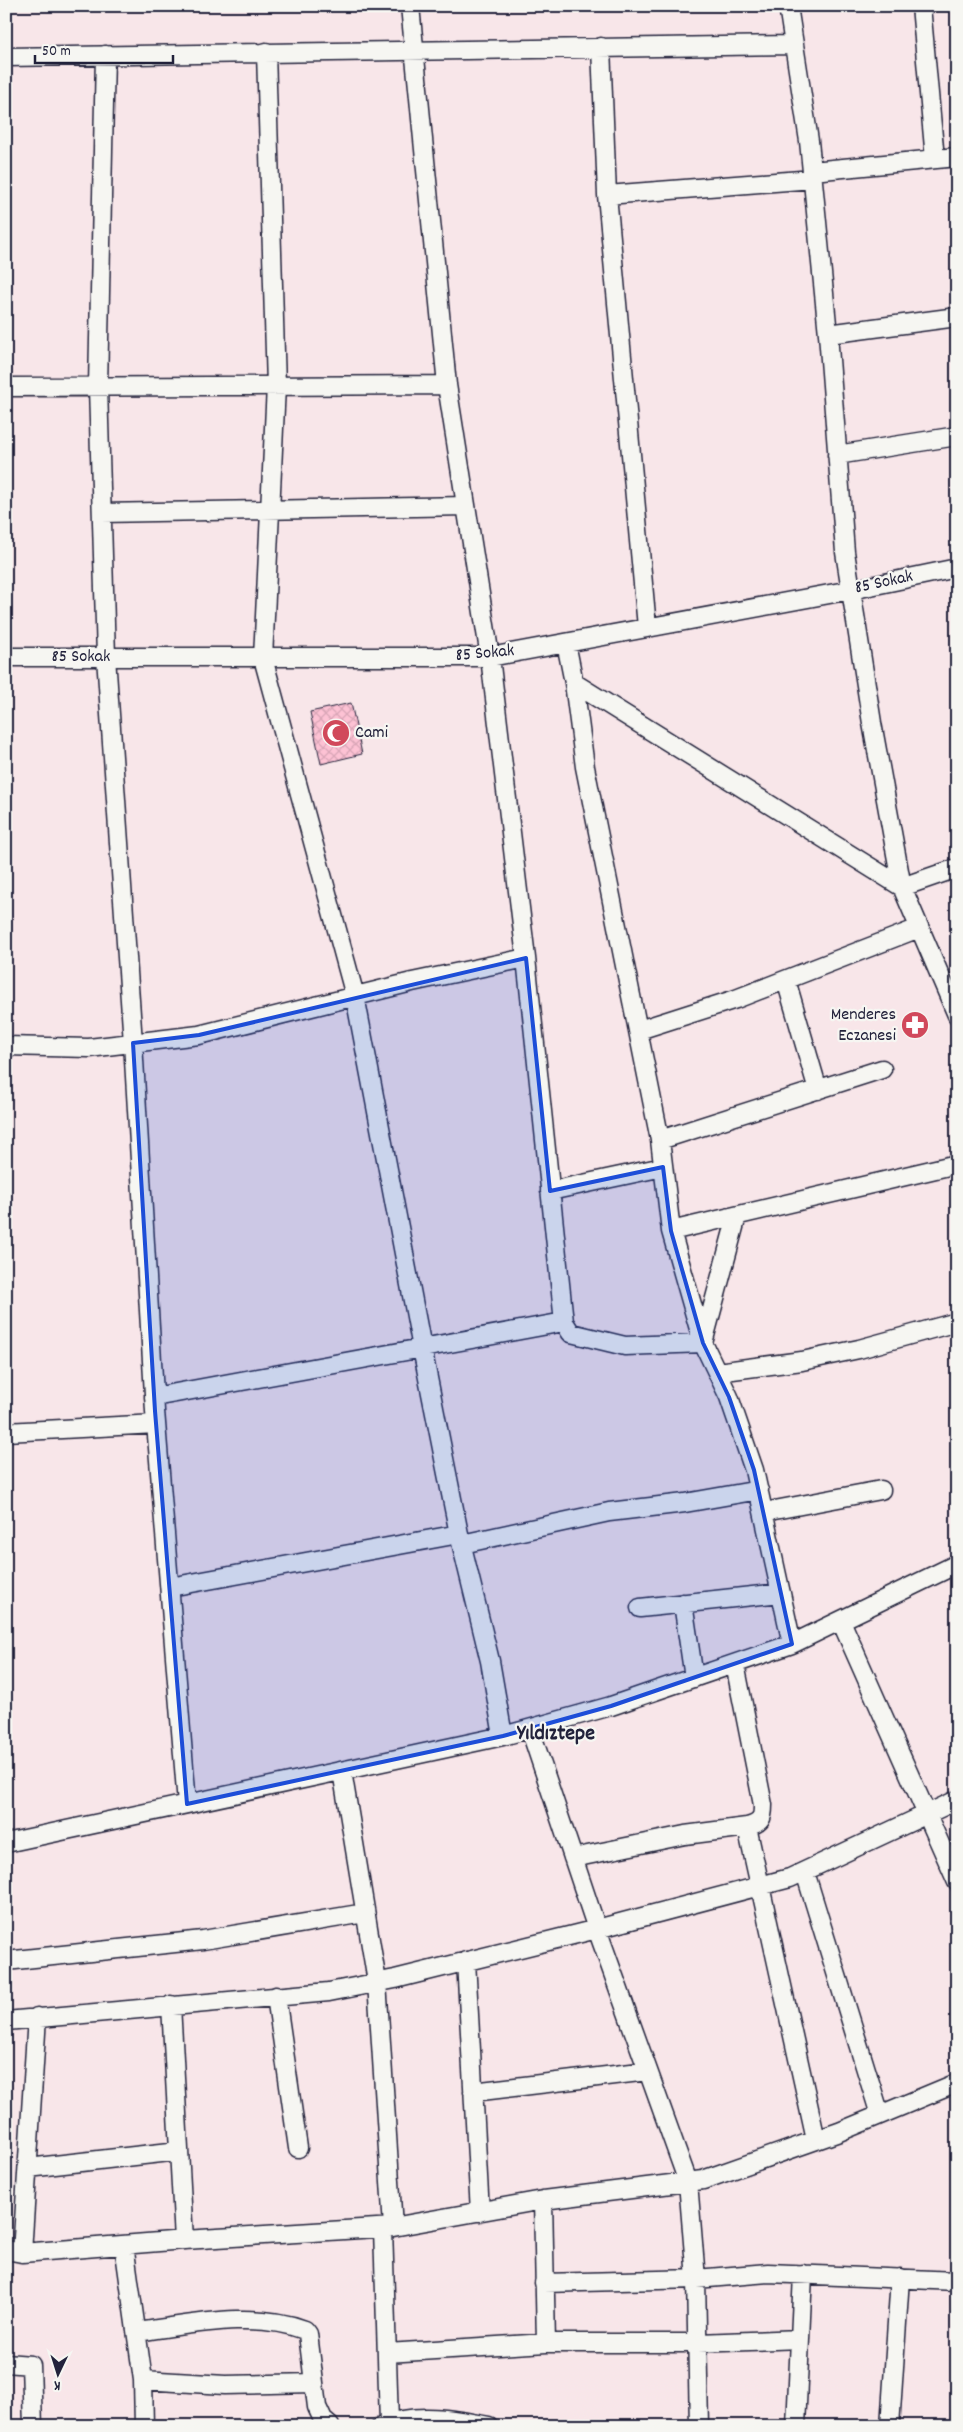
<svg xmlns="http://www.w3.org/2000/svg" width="963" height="2432" viewBox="0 0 963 2432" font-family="Dekko,sans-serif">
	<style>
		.building { fill: url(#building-cross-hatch); stroke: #22223b }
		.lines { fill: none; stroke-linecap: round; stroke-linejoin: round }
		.street-casing { stroke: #22223b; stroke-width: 21 }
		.street { stroke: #f6f6f2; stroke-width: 18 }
		.marked { fill: #1d4ed8; fill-opacity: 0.2; stroke: #1d4ed8; stroke-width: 4; stroke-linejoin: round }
		.labels { text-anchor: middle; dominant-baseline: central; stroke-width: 4.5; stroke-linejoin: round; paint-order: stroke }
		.street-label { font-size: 18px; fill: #22223b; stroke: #f6f6f2 }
		.poi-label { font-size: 18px; fill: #22223b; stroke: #f6f6f2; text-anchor: start }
		.district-label { font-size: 22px; font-weight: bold; fill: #22223b; stroke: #f6f6f2 }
	</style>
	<defs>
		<pattern id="building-cross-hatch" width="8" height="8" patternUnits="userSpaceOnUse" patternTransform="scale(1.25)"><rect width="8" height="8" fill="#fdc2d4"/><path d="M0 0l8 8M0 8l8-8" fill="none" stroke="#d9a6b7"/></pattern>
	</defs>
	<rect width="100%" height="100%" fill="#f8e6e9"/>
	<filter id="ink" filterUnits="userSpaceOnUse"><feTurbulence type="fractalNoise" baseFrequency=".02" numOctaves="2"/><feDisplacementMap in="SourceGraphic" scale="10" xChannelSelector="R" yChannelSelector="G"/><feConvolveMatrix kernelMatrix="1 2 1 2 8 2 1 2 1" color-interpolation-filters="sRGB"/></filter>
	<g filter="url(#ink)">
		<path class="building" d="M 351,703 L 362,754 L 321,764 L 310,712 Z"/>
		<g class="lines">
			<defs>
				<path id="street" d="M 410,6 L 447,385 L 490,657 L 526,958 L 564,1322 L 571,1333 L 625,1346 L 703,1343 L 729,1397 L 754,1470 L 792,1644
					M 788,6 L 809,141 L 828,334 L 845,552 L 872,723 L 902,887 L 957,1015
					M 921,6 L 935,159
					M 601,47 L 607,195 L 647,627
					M 266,52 L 276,386 L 263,658 L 355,996 L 422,1348 L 459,1534 L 490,1661 L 503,1736
					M 105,55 L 98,387 L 106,657 L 133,1043 L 155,1411 L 187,1804
					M 6,57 L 794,45
					M 812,171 L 957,157
					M 607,195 L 813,179
					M 828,334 L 957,317
					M 6,387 L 447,385
					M 837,455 L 957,436
					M 102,513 L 466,506
					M 566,643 L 574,683 L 902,887 L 957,868
					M 6,657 L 490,657 L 851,590 L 957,568
					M 574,683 L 585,767 L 660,1140 L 671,1231 L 703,1343
					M 786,980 L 818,1090
					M 639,1030 L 736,999 L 919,928
					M 6,1046 L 89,1048 L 199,1035 L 412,982 L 526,958
					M 660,1140 L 882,1069
					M 550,1191 L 663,1167
					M 671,1231 L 957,1164
					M 703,1343 L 737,1216
					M 717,1372 L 802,1361 L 859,1349 L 957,1322
					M 154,1397 L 564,1322
					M 6,1432 L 156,1424
					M 764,1512 L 881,1490
					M 462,1544 L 609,1512 L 685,1503 L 759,1490
					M 170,1587 L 459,1534
					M 683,1603 L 694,1678
					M 640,1608 L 781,1593
					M 841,1621 L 957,1882
					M 735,1664 L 763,1805 C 763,1819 761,1823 747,1827 L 816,2140
					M 530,1729 L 597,1929 L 688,2182 L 696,2279 L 699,2426
					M 342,1771 L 377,1982 L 393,2227
					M 6,1843 L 503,1736 L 611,1706 L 792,1644 L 957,1564
					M 573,1858 L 685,1835 L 747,1827
					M 805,1872 L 880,2115
					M 6,1961 L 203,1940 L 365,1913
					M 466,1961 L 480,2212
					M 276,1996 L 298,2148
					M 171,2005 L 184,2240
					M 6,2021 L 329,1992 L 395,1979 L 597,1929 L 790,1878 L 957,1800
					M 473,2092 L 648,2071
					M 28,2168 L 179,2151
					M 543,2200 L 546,2343
					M 383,2228 L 389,2423
					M 124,2245 L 143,2380 L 144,2426
					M 6,2250 L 22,2253 L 184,2240 L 393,2227 L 543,2200 L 703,2180 L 839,2132 L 957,2083
					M 22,2253 L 37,2017
					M 544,2283 L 696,2279 L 768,2273 L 957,2281
					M 137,2332 C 191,2325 252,2310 305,2330 L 308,2334 L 317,2407 L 323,2420 L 330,2426
					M 387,2353 L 546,2343 L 698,2343 L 800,2339
					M 6,2363 L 31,2365 L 33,2426
					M 143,2380 L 225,2385 L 314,2383
					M 381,2426 C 415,2412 454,2419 489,2426
					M 796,2426 L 803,2274
					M 890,2426 L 900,2278"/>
			</defs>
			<use href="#street" class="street-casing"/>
			<use href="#street" class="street"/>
		</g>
	</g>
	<path class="marked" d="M 526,958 L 550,1191 L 663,1167 L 671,1231 L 703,1343 L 729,1397 L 754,1470 L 792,1644 L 611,1706 L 503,1736 L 187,1804 L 155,1411 L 133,1043 L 199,1035 Z"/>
	<defs>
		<symbol id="mosque-disc" viewBox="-11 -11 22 22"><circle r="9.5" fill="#d1495b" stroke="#f6f6f2"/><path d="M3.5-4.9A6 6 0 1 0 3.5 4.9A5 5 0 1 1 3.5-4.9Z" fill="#fff"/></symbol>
		<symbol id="pharmacy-disc" viewBox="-11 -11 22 22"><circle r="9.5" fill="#d1495b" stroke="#f6f6f2"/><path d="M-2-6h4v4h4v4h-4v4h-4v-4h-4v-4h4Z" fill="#fff"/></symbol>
	</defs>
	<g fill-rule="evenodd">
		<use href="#mosque-disc" x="320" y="717" width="32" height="32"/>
		<use href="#pharmacy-disc" x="899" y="1009" width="32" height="32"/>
	</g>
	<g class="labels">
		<g class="street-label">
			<text transform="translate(884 583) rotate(-12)">85 Sokak</text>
			<text transform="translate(485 654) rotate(-5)">85 Sokak</text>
			<text x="81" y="657">85 Sokak</text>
		</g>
		<g class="poi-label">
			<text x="355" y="733">Cami</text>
			<text x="896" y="1015" text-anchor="end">Menderes<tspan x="896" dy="21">Eczanesi</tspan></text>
		</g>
		<g class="district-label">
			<text x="556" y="1734">Yıldıztepe</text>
		</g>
	</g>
	<rect width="963" height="2432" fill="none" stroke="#f6f6f2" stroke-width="25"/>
	<rect x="12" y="12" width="938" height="2407" fill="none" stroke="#22223b" stroke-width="2" filter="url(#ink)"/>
	<g transform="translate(58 2374) rotate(184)" stroke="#f6f6f2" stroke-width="4" paint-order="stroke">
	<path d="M0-4L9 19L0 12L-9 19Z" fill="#22223b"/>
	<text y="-8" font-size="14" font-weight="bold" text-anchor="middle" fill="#22223b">K</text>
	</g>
	<path d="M35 55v8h138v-8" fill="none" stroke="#22223b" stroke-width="2.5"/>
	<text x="42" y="55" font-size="15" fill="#22223b" stroke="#f6f6f2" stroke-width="4" paint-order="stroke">50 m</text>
</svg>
